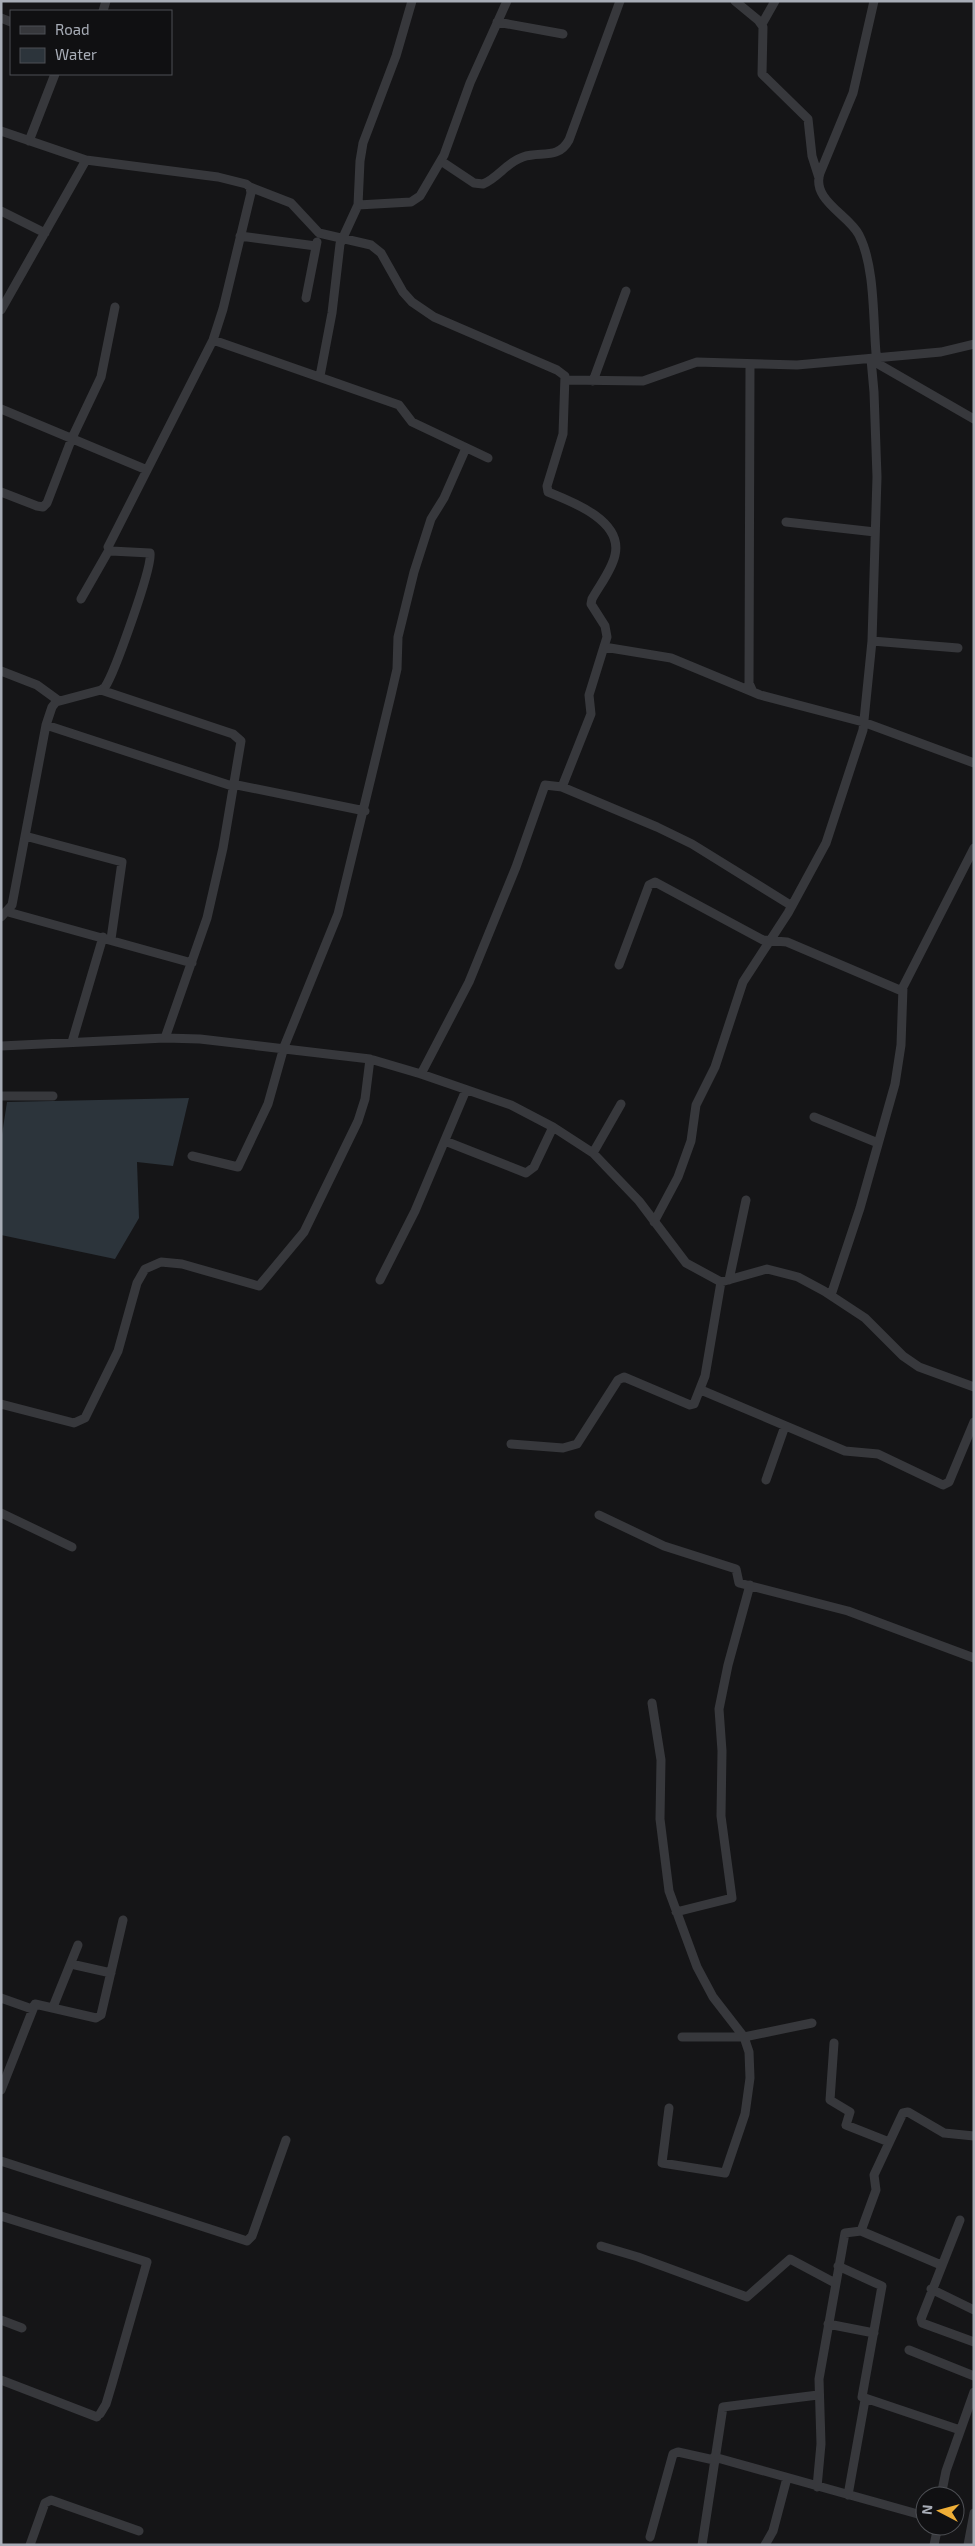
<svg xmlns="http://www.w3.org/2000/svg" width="975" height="2546" viewBox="0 0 975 2546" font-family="'Exo 2',sans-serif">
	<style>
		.water { fill: #2c343b }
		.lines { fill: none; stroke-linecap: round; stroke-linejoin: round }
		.street { stroke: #37383c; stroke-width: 9 }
	</style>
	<rect width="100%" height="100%" fill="#151517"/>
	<path class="water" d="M 189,1098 L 173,1166 L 137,1162 L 139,1218 L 115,1259 L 1,1235 L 1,1141 L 7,1102 Z"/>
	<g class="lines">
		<path class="street" d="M 735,1 L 758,20 L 763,27 L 762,74 L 808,119 L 812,156 L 819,178
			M 874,1 L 853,93 L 820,173 C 811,200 849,215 859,235 C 875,266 873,319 876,353 L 880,365 L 974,419
			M 103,11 L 106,1
			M 1,18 L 11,22
			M 497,22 L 563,34
			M 762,24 L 775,1
			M 1,131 L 86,160 L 218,177 L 246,184 L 250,187 L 251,193 L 223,309 L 213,340 L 108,547 L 111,551 L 150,553 C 153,566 114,674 105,687 L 101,690 L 56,702 L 52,707 L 46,725 L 12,905 L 1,917
			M 29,141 L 55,74
			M 441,161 L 474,183 L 483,184 C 498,178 507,162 523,157 C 541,151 558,160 569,140 L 620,1
			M 250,187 L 291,203 L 319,233 L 371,245 L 381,253 L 403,292 L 412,302 L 434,317 L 557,370 L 565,376 L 563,434 L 547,486 L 548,492 C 573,502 623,521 615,555 C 612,570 599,586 592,599 L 591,604 L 605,626 L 607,637 L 589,695 L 591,714 L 562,787
			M 358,205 L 411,202 L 420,196 L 444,155 L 470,83 L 507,1
			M 1,211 L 45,233
			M 240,236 L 316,246
			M 306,298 L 317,242
			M 1,310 L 86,160
			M 213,340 L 399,405 L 412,422 L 488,458
			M 750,365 L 749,683 L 753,692 L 760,695 L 863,722 L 974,763
			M 320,376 L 332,313 L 340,244 L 358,205 L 360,161 L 363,143 L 396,56 L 412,1
			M 566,380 L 643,381 L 697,362 L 797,365 L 941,352 L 974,344
			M 593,381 L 626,291
			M 1,409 L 147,470
			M 1,492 L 37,506 L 43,507 L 47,503 L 72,438 L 101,377 L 115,307
			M 786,522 L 875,532
			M 81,599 L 109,550
			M 872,641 L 958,648
			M 604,647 L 671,658 L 753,692
			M 1,671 L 37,685 L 59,701
			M 101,690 L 233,734 L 241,741 L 223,848 L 207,918 L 165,1038
			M 46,725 L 232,786
			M 232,784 L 365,811
			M 25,836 L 122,862 L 111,939
			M 8,912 L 192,963
			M 619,965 L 649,885 L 655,882 L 763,940 L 787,942 L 902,991
			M 72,1042 L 103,937
			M 1,1046 L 165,1038 L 200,1039 L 370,1059 L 421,1074 L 511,1105 L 553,1127 L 593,1153 L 639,1201 L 686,1263 L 721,1282 L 767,1269 L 798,1277 L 824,1291 L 865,1318 L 903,1356 L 919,1367 L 974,1387
			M 421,1074 L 469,982 L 516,867 L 545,785 L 562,787 L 657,827 L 692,844 L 792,906
			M 1,1096 L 53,1096
			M 814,1117 L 878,1143
			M 445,1141 L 526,1173 L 534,1167 L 553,1127
			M 593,1153 L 621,1104
			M 192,1156 L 238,1167 L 268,1104 L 284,1047 L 338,914 L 391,695 L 397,669 L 398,637 L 414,572 L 431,519 L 444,498 L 466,448
			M 654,1222 L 678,1177 L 691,1141 L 696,1105 L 715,1067 L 743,982 L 788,913 L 826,843 L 863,730 L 872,641 L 877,477 L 874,392 L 871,359
			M 380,1280 L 415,1211 L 466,1090
			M 729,1280 L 746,1200
			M 831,1295 L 860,1208 L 895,1084 L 901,1045 L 903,987 L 974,848
			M 701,1390 L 845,1451 L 878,1454 L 943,1485 L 949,1482 L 974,1422
			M 1,1404 L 74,1423 L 85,1418 L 118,1351 L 137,1283 L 145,1269 L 161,1262 L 182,1264 L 259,1286 L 304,1232 L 358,1121 L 365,1099 L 370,1059
			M 511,1444 L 563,1448 L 577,1444 L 618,1380 L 624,1377 L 690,1405 L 694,1404 L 705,1376 L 721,1282
			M 766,1480 L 785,1426
			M 1,1513 L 72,1547
			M 599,1515 L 664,1546 L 736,1569 L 739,1583 L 848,1611 L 974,1658
			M 652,1703 L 661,1760 L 660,1819 L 669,1891 L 697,1967 L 713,1997 L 744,2037 L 749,2052 L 750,2078 L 745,2114 L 725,2173 L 662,2163 L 669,2108
			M 676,1912 L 732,1898 L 721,1816 L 722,1751 L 719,1709 L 728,1665 L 750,1585
			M 71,1964 L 111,1973
			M 1,1998 L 32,2009
			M 53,2007 L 78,1945
			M 682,2037 L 744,2037 L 812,2023
			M 834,2043 L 830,2100 L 850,2112 L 846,2125 L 889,2142
			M 1,2090 L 35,2004 L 96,2018 L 101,2015 L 123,1920
			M 1,2161 L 247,2241 L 252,2236 L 286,2140
			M 1,2216 L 147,2262 L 112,2384 L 106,2404 L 100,2414
			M 960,2220 L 921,2319 L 922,2323 L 974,2342
			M 861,2231 L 941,2265
			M 601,2246 L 638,2257 L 747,2297 L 790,2259 L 835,2283
			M 838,2266 L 882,2286 L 862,2397 L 960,2430
			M 931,2289 L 974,2310
			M 1,2320 L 22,2328
			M 828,2324 L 874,2333
			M 909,2350 L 974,2376
			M 1,2380 L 97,2417
			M 714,2457 L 925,2516
			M 817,2487 L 821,2444 L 819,2379 L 845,2233 L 861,2231 L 876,2190 L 874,2175 L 903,2113 L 908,2112 L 944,2133 L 974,2136
			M 848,2495 L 865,2400
			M 941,2496 L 946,2471 L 974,2392
			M 650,2537 L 673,2454 L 678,2452 L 714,2460
			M 30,2545 L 45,2503 L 51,2500 L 139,2531
			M 702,2545 L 723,2407 L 818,2395
			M 765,2545 L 773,2531 L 787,2478
			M 934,2545 L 938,2526
			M 968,2545 L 974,2513"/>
	</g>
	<rect width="975" height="2546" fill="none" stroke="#a8adb7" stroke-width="5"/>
	<rect x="10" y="10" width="162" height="65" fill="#101012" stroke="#4d4f54"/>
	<rect x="20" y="26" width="25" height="8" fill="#37383c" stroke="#4d4f54"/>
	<text x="55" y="35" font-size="15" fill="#a8adb7">Road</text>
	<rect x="20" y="48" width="25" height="15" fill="#2c343b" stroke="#4d4f54"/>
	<text x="55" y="60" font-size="15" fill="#a8adb7">Water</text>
	<g transform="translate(940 2511) rotate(276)"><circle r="24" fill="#101012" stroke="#4d4f54"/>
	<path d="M0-4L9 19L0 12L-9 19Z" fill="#eeae37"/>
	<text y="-8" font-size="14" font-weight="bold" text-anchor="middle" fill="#a8adb7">N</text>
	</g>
</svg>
